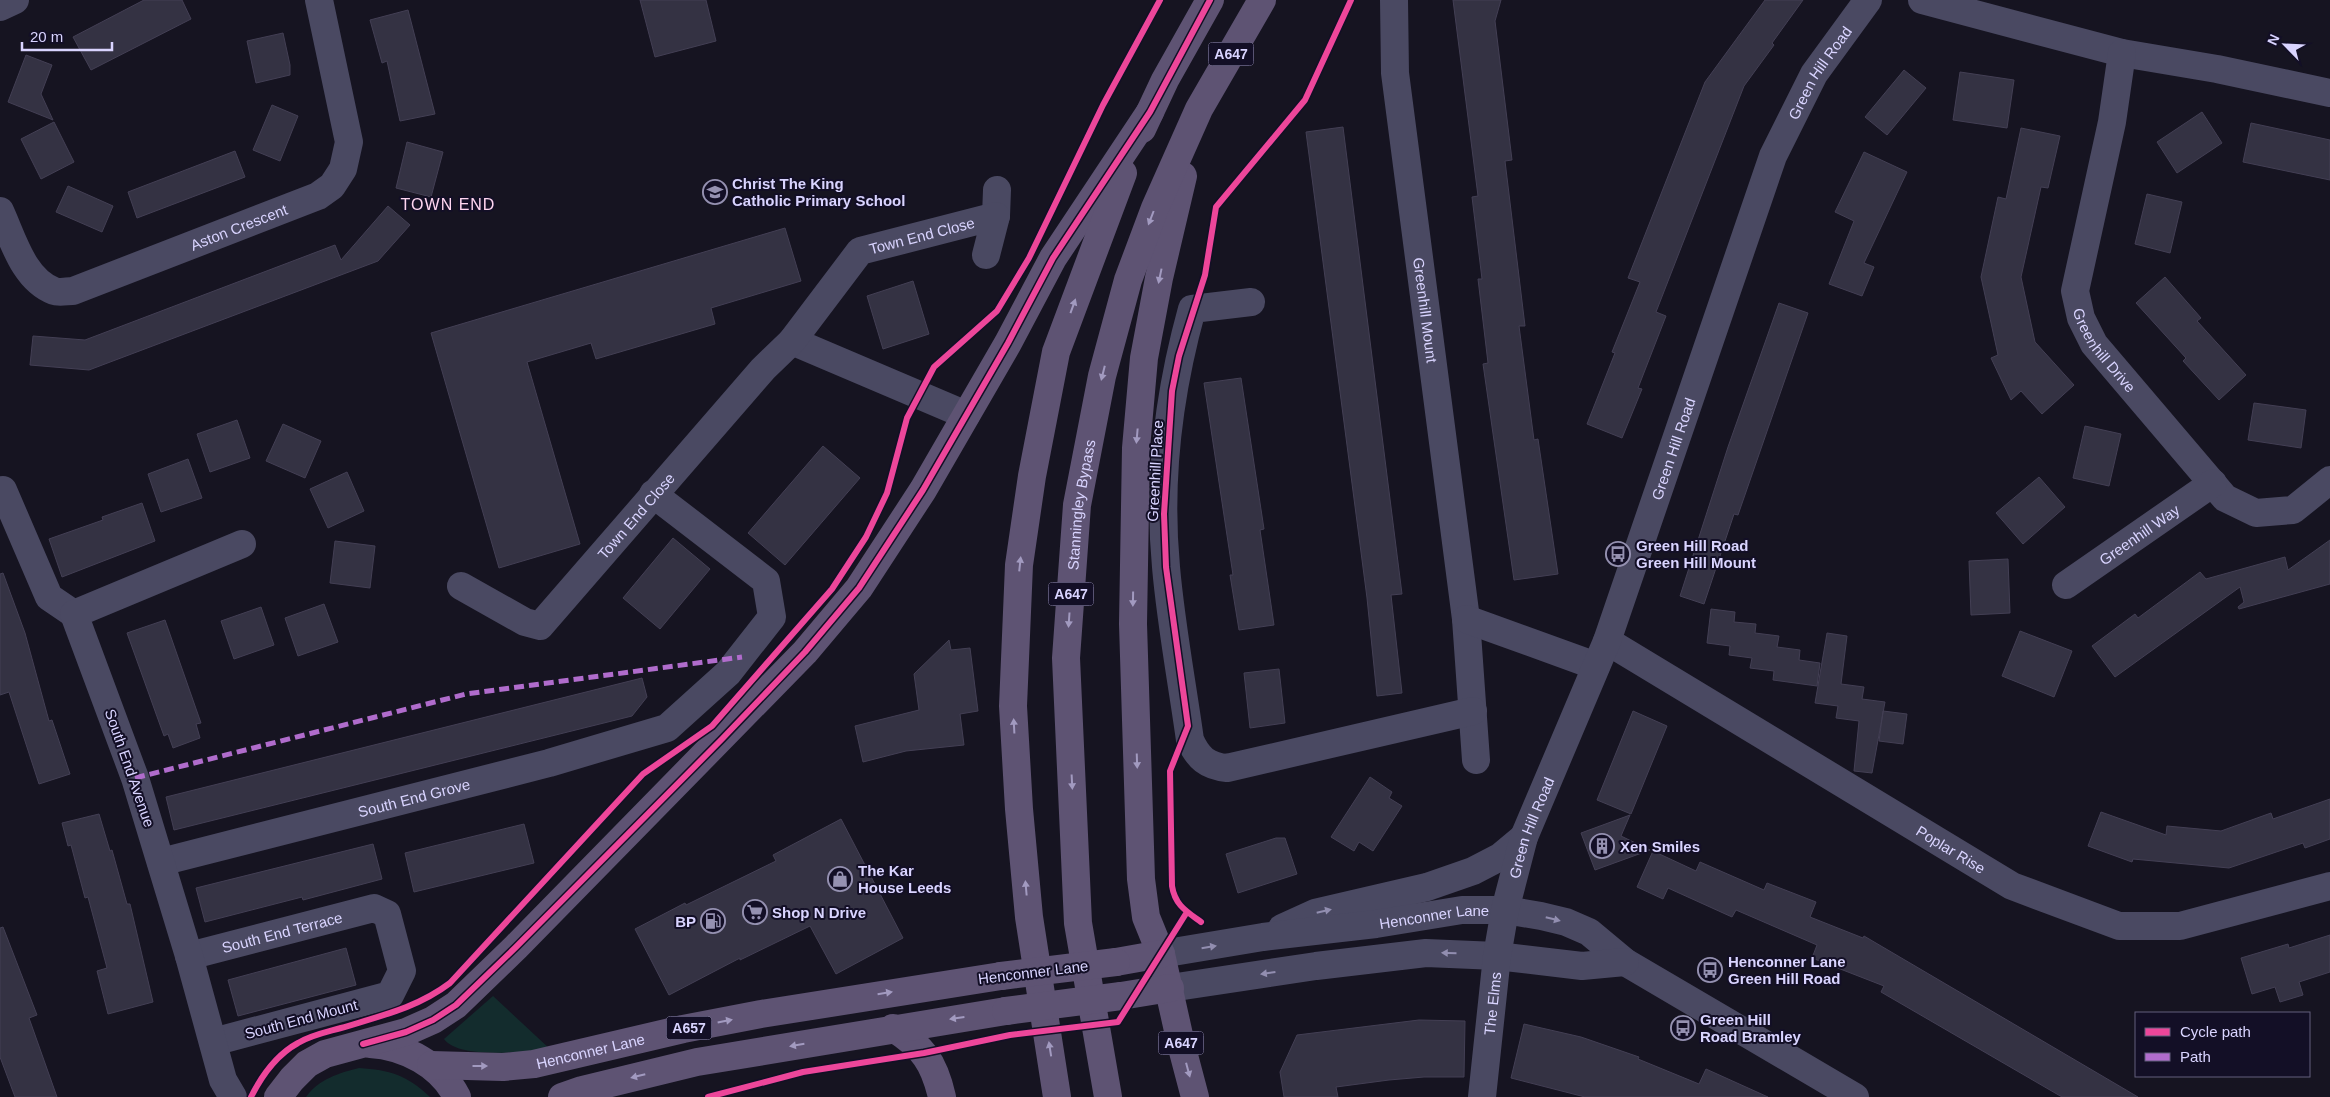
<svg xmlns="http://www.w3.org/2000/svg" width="2330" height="1097" viewBox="0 0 2330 1097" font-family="Helvetica,sans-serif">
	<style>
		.green { fill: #132c2d }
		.building { fill: #343243; stroke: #433f54 }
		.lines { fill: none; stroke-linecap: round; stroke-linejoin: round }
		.minor { stroke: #4a4962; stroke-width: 28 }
		.major { stroke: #5e5373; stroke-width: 28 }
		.major-bridge { stroke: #5e5373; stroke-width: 28 }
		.quiet { stroke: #b06ccc; stroke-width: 5; stroke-dasharray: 10 5; stroke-linecap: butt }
		.cycleway-casing { stroke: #130f26; stroke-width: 9 }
		.cycleway { stroke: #ed469a; stroke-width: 6 }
		.oneway { fill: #a29ac0 }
		.oneway2 { fill: #928eb0 }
		.labels { text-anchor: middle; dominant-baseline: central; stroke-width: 4; stroke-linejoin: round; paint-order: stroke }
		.shield { fill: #130f26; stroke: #9e99be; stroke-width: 1 }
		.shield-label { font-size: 14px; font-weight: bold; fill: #d9d4ff }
		.street-label { font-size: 15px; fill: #d9d4ff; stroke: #130f26 }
		.poi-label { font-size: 15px; font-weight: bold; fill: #d9d4ff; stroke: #130f26; text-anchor: start }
		.neighbourhood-label { font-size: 16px; letter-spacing: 1px; fill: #ffd6f0; stroke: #130f26 }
	</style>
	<rect width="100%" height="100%" fill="#161421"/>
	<path class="green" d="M 493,996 L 551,1050 C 527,1051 459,1060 444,1039 Z
		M 359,1068 C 390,1070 407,1075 430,1097 L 306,1097 C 319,1079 339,1073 359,1068 Z"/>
	<path class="building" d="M 144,0 L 182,0 L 191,19 L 91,70 L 73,37 Z
		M 640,0 L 706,0 L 716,41 L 655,57 Z
		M 1453,0 L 1501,0 L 1495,21 L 1512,160 L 1505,161 L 1525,326 L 1519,326 L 1534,440 L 1538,439 L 1558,574 L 1514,580 L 1483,364 L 1488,363 L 1478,279 L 1482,279 L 1472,197 L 1478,196 Z
		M 1765,0 L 1803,0 L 1772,43 L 1774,45 L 1744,86 L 1656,312 L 1666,316 L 1638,388 L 1642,389 L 1622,438 L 1587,424 L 1615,353 L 1612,352 L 1640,282 L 1628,278 L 1705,82 Z
		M 408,10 L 435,114 L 400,121 L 387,61 L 382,63 L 370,20 Z
		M 283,33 L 290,65 L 290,75 L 256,83 L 247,41 Z
		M 26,55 L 52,65 L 41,94 L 53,120 L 8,102 Z
		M 1904,70 L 1926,88 L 1887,135 L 1865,117 Z
		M 1960,72 L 2014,80 L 2007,128 L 1953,120 Z
		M 272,105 L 298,116 L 280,161 L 253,150 Z
		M 2202,112 L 2222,143 L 2177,173 L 2157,142 Z
		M 54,122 L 74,162 L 41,179 L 21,139 Z
		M 2251,123 L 2330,140 L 2330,180 L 2243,162 Z
		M 1343,127 L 1402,594 L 1391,595 L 1402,693 L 1377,696 L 1367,598 L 1306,132 Z
		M 2021,128 L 2060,136 L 2048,188 L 2041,187 L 2021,277 L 2035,342 L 2074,385 L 2042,414 L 2021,391 L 2011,400 L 1991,358 L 1998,355 L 1981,277 L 1998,197 L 2006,199 Z
		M 407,142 L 443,152 L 431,197 L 396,188 Z
		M 235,151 L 245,177 L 137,218 L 128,192 Z
		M 1864,152 L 1907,172 L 1864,263 L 1874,267 L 1862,296 L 1829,284 L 1854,221 L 1835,212 Z
		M 68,186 L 113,206 L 102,232 L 56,212 Z
		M 2147,194 L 2182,202 L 2170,253 L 2135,244 Z
		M 388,206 L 410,225 L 378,261 L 89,370 L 30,365 L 33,336 L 85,340 L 335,245 L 341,260 Z
		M 785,228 L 801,281 L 711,308 L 715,324 L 596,359 L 591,343 L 527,362 L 580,544 L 499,568 L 431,333 Z
		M 2165,277 L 2201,318 L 2197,321 L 2246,375 L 2219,400 L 2183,361 L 2186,358 L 2136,303 Z
		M 913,281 L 929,334 L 883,349 L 867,296 Z
		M 1779,303 L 1808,313 L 1738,515 L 1734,514 L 1704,604 L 1680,596 L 1728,447 Z
		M 1241,378 L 1264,529 L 1260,530 L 1274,625 L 1239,630 L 1230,575 L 1233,575 L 1204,383 Z
		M 2254,403 L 2306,410 L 2301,448 L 2248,440 Z
		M 237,420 L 250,458 L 210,472 L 197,434 Z
		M 283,424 L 321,441 L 305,478 L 266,461 Z
		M 2085,426 L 2121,434 L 2109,486 L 2073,478 Z
		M 823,446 L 860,478 L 785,565 L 748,533 Z
		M 188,459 L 202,498 L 161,512 L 148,474 Z
		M 347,472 L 364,511 L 328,528 L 310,489 Z
		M 2039,477 L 2065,507 L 2023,544 L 1996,513 Z
		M 142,503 L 155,541 L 62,577 L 49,539 L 103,520 L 102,517 Z
		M 673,538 L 710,569 L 660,629 L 623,598 Z
		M 2330,540 L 2330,584 L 2239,609 L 2238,607 L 2244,602 L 2240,587 L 2115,677 L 2092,646 L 2135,614 L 2138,618 L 2200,572 L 2206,579 L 2285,557 L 2288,570 Z
		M 335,541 L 375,546 L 370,588 L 330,583 Z
		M 2008,559 L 2010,613 L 1971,615 L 1969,561 Z
		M 3,573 L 25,633 L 49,721 L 52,720 L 70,774 L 39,784 L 9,692 L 0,695 L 0,574 Z
		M 324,604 L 338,642 L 298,656 L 285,618 Z
		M 261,607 L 274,645 L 234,659 L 221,621 Z
		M 1711,609 L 1735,612 L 1734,622 L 1756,624 L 1755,633 L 1779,636 L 1777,647 L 1800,650 L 1799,660 L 1820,663 L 1817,686 L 1773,680 L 1774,671 L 1750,668 L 1752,658 L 1729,655 L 1730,646 L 1707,643 Z
		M 165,620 L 201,723 L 196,724 L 200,738 L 173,748 L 168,734 L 164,736 L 127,633 Z
		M 2020,631 L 2072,651 L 2054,697 L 2002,676 Z
		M 1827,633 L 1847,636 L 1841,684 L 1864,687 L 1862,699 L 1885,702 L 1872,773 L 1854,771 L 1859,721 L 1836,718 L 1838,706 L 1815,703 Z
		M 949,640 L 951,650 L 970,648 L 978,711 L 960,714 L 964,745 L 906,751 L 863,762 L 855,726 L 919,710 L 914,674 Z
		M 1279,669 L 1285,723 L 1250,728 L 1244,673 Z
		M 642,678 L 647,697 L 632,716 L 174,830 L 166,797 Z
		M 1633,711 L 1667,726 L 1631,814 L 1597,800 Z
		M 1883,711 L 1907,714 L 1903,744 L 1879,741 Z
		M 1370,777 L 1392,792 L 1389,798 L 1402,806 L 1373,851 L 1359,842 L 1354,851 L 1331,837 Z
		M 2330,799 L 2330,839 L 2305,848 L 2303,843 L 2229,868 L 2133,859 L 2132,862 L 2088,846 L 2101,812 L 2166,835 L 2167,826 L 2221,831 L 2271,813 L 2273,819 Z
		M 99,814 L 110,851 L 112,850 L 127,904 L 130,904 L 153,1002 L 108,1014 L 97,971 L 107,968 L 88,897 L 85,898 L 71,845 L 68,846 L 62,823 Z
		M 1630,815 L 1621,836 L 1650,850 L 1595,870 L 1581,833 Z
		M 841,819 L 903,938 L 836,974 L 810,926 L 740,960 L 740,958 L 669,995 L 635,929 L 685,903 L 686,905 L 776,861 L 773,855 Z
		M 524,824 L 534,863 L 414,892 L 405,853 Z
		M 1276,838 L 1285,838 L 1297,874 L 1238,893 L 1226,854 Z
		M 373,844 L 382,879 L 303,900 L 302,897 L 205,922 L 196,888 Z
		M 1653,851 L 1696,871 L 1700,862 L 1764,890 L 1767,883 L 1816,902 L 1810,917 L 1863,938 L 1864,936 L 2138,1097 L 2062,1097 L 1881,992 L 1884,986 L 1812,958 L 1817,945 L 1736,910 L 1732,917 L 1668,888 L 1663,899 L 1637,887 Z
		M 3,927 L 37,1015 L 29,1018 L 57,1097 L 15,1097 L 0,1057 L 0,928 Z
		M 2330,935 L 2330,972 L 2299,982 L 2303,995 L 2280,1002 L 2275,987 L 2252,994 L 2241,958 L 2288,944 L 2289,948 Z
		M 346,948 L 356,985 L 238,1016 L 228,980 Z
		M 1419,1020 L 1465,1021 L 1464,1077 L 1424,1077 L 1389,1080 L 1336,1087 L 1338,1097 L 1284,1097 L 1280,1072 L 1297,1035 Z
		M 1524,1024 L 1581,1037 L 1639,1057 L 1638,1059 L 1699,1084 L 1706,1069 L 1768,1097 L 1585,1097 L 1511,1078 Z"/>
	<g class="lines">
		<g class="minor">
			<path id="s1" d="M 1394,0 L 1395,73 L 1466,619 L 1476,760"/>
			<path d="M 1922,0 L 2122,53 L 2217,69 L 2330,93"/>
			<path d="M 0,7 L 15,0"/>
			<path id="s2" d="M 2122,53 L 2112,122 L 2075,291 L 2081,318 L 2094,344 L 2225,498 L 2256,513 L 2293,510 L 2330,480"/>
			<path id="s3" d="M 0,211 C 13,239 23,279 54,291 C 59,293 67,291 73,291 L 318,196 L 332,186 L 343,169 L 349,142 L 319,0"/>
			<path d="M 996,216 L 997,190"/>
			<path d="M 1251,302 L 1192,309 C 1169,392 1158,482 1166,567 C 1171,625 1182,682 1190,740 C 1198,758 1207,766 1227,768 L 1473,711"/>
			<path d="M 792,341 L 966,415"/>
			<path d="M 3,490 L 49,597 L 74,614"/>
			<path id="s4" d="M 2066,585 L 2213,483"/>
			<path id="s5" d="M 461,586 L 525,622 L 540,626 L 763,369 L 792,341 L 860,251 L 996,216 L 986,255"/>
			<path d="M 1466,619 L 1596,666"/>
			<path id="s6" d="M 1607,641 L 2012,886 L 2119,926 L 2180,926 L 2330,886"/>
			<path id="s7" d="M 161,862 L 549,763 L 667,728 L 728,673 L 772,617 L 766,581 L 653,494"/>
			<path d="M 1282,928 L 1315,913 L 1427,887 L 1473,871 L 1500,857 L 1524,837"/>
			<path id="s8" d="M 1161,954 L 1263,937 L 1376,924 L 1462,910 L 1505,910 L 1541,916 L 1566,922 L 1589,932 L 1625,962 L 1855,1097"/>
			<path id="s9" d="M 189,956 L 374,908 L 387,914 L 402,971 L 390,995 L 213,1042"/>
			<path d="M 1170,988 L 1316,966 L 1426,953 L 1497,956 L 1582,966 L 1625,962"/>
			<path d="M 233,1097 L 223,1080 L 189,956 L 135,778 L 74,614 L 242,544"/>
			<path id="s10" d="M 1482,1097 L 1497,956 L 1505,910 L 1524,837 L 1607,641 L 1773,156 L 1814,74 L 1868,0"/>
		</g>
		<g class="major">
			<path d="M 1142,129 L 1165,80 L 1210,0"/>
			<path d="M 1183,176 L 1159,278 L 1144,358 L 1136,448 L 1133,624 L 1141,879 L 1146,917 L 1161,954 L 1181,1044 L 1195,1097"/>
			<path d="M 1116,962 L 1161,954"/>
			<path d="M 1121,996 L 1170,988"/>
			<path d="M 893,1028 C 923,1047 934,1062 942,1097"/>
			<path d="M 370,1044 C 405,1046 441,1065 457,1097"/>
			<path id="s11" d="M 431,1065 L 503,1067 L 534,1064 L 683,1029 L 761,1014 L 1001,976"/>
			<path d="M 278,1097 L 292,1079 L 307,1064 L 325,1054 L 406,1032 L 433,1020 L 456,1005 L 516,947 L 805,652 L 859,588 L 923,490 L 1008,343 L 1053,258 L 1150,112"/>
			<path d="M 562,1097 L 582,1090 L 697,1062 L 1006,1011"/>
			<path d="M 1057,1097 L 1029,917 L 1019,809 L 1013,706 L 1019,565 L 1032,476 L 1056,352 L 1123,173"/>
			<path id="s12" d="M 1108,1097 L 1078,923 L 1066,658 L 1077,505 L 1102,376 L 1128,280 L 1155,208 L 1199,109 L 1262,0"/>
		</g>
		<path class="major-bridge" d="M 1001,976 L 1116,962
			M 1006,1011 L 1121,996"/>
		<path class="quiet" d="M 135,778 L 466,694 L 742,657"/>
		<defs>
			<path id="cycleway" d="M 1201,922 C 1186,911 1175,905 1172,886 L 1170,771 L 1188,726 L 1166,567 L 1164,514 L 1172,391 L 1179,356 L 1205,275 L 1216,207 L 1305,100 L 1351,0
				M 363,1044 L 406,1032 L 433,1020 L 456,1005 L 516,947 L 722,739 L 805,652 L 859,588 L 923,490 L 1008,343 L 1053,258 L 1150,112 L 1210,0
				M 251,1097 C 262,1075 276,1055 298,1043 C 311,1035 327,1032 341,1028 C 380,1016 417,1008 450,983 L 643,774 L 712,726 L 832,589 L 866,537 L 887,493 L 907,418 L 934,367 L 997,311 L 1029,258 L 1103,105 L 1160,0
				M 708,1097 L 803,1072 L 924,1053 L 1010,1035 L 1118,1022 L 1187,912"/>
		</defs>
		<use href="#cycleway" class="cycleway-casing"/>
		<use href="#cycleway" class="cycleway"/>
	</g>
	<defs><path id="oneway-solid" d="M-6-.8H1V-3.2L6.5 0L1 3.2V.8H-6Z" transform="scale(1.25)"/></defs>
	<g class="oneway">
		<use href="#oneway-solid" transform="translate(1151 218) rotate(111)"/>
		<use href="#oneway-solid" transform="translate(1160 276) rotate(102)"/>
		<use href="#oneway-solid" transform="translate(1073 306) rotate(-70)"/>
		<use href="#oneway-solid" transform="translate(1103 373) rotate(104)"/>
		<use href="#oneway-solid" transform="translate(1137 436) rotate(95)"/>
		<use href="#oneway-solid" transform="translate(1020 564) rotate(-84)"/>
		<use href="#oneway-solid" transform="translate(1133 599) rotate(91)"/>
		<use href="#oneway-solid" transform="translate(1069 620) rotate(94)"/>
		<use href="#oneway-solid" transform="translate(1014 726) rotate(-93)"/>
		<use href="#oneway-solid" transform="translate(1137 761) rotate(88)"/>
		<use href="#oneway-solid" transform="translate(1072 782) rotate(87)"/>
		<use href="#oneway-solid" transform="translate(1026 888) rotate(-95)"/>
		<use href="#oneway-solid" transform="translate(885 993) rotate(-9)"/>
		<use href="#oneway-solid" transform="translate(957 1018) rotate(172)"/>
		<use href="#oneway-solid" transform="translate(725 1021) rotate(-11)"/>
		<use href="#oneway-solid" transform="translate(797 1045) rotate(170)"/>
		<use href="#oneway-solid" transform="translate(1050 1049) rotate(-99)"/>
		<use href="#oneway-solid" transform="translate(480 1066)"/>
		<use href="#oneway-solid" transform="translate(1188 1070) rotate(75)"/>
		<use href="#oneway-solid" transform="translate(638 1076) rotate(166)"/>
	</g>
	<g class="oneway2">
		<use href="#oneway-solid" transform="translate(1324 911) rotate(-13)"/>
		<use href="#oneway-solid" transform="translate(1553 919) rotate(14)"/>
		<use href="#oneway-solid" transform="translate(1209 947) rotate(-9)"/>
		<use href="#oneway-solid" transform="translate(1449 953) rotate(-179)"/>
		<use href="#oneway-solid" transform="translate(1268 973) rotate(172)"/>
	</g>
	<defs>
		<symbol id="school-ring" viewBox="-11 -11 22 22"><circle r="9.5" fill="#130f26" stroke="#9591b1" stroke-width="1.5"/><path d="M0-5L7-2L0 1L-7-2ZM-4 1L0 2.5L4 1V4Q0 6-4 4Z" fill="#9591b1"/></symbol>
		<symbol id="bus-ring" viewBox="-11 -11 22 22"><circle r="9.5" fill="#130f26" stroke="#9591b1" stroke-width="1.5"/><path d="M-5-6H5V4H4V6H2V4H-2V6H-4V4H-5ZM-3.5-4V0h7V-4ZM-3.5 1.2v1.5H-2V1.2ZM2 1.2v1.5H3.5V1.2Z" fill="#9591b1"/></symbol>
		<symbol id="building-ring" viewBox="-11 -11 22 22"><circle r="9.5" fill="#130f26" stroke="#9591b1" stroke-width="1.5"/><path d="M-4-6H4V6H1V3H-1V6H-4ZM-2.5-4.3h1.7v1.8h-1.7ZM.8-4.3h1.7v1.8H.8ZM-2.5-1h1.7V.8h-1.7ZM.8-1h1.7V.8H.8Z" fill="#9591b1"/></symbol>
		<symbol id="shop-ring" viewBox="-11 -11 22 22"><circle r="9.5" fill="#130f26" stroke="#9591b1" stroke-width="1.5"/><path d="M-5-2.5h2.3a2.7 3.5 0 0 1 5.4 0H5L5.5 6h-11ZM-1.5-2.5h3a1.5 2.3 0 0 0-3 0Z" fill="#9591b1"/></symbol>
		<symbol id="supermarket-ring" viewBox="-11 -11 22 22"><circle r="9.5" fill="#130f26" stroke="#9591b1" stroke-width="1.5"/><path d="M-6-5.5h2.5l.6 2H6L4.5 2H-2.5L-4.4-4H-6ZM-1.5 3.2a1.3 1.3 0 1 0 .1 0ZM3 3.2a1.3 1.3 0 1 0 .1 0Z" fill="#9591b1"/></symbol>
		<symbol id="fuel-ring" viewBox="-11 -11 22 22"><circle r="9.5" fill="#130f26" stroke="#9591b1" stroke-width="1.5"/><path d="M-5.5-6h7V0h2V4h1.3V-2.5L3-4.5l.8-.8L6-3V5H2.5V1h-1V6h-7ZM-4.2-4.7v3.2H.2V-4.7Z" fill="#9591b1"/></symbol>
	</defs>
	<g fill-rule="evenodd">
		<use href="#school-ring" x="701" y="178" width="28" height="28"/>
		<use href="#bus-ring" x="1604" y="540" width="28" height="28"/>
		<use href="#building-ring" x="1588" y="832" width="28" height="28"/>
		<use href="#shop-ring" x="826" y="865" width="28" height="28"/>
		<use href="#supermarket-ring" x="741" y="898" width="28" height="28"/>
		<use href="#fuel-ring" x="699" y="907" width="28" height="28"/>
		<use href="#bus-ring" x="1696" y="956" width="28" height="28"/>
		<use href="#bus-ring" x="1669" y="1014" width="28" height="28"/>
	</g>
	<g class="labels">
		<g class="shield">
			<rect x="1208.5" y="42.5" width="45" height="23" rx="4"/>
			<rect x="1048.5" y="582.5" width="45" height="23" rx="4"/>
			<rect x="666.5" y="1016.5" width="45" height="23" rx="4"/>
			<rect x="1158.5" y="1031.5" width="45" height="23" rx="4"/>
		</g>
		<g class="shield-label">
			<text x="1231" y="54">A647</text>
			<text x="1071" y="594">A647</text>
			<text x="689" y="1028">A657</text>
			<text x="1181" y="1043">A647</text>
		</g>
		<g class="street-label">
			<text stroke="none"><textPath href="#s10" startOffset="1085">Green Hill Road</textPath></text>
			<text stroke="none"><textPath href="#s3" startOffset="296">Aston Crescent</textPath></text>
			<text stroke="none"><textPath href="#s5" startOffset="646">Town End Close</textPath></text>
			<text stroke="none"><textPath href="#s1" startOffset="312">Greenhill Mount</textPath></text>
			<text stroke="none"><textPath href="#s2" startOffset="310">Greenhill Drive</textPath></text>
			<text stroke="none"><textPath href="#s10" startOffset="680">Green Hill Road</textPath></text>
			<text transform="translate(1155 471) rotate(-87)">Greenhill Place</text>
			<text stroke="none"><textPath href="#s12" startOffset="596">Stanningley Bypass</textPath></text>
			<text stroke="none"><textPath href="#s5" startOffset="235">Town End Close</textPath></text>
			<text stroke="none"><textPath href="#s4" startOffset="89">Greenhill Way</textPath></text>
			<text transform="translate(130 768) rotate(71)">South End Avenue</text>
			<text stroke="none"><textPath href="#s7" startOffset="261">South End Grove</textPath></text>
			<text stroke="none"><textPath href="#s10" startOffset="275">Green Hill Road</textPath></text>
			<text stroke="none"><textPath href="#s6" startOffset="402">Poplar Rise</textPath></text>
			<text stroke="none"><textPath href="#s8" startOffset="276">Henconner Lane</textPath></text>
			<text stroke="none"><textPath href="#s9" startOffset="96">South End Terrace</textPath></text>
			<text transform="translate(1033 972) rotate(-7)">Henconner Lane</text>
			<text stroke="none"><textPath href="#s10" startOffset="94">The Elms</textPath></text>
			<text transform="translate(301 1019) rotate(-15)">South End Mount</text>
			<text stroke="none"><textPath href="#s11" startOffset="161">Henconner Lane</textPath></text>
		</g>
		<g class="poi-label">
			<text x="732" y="183">Christ The King<tspan x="732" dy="17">Catholic Primary School</tspan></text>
			<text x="1636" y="545">Green Hill Road<tspan x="1636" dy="17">Green Hill Mount</tspan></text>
			<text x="1620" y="846">Xen Smiles</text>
			<text x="858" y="870">The Kar<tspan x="858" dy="17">House Leeds</tspan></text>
			<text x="772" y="912">Shop N Drive</text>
			<text x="696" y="921" text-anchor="end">BP</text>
			<text x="1728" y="961">Henconner Lane<tspan x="1728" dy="17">Green Hill Road</tspan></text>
			<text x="1700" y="1019">Green Hill<tspan x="1700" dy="17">Road Bramley</tspan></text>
		</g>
		<g class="neighbourhood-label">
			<text x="448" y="204">TOWN END</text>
		</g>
	</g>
	<rect x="2135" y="1012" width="175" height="65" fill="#130f26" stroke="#625e7d"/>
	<rect x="2145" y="1028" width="25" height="8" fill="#ed469a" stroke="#625e7d"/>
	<text x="2180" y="1037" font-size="15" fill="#d9d4ff">Cycle path</text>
	<rect x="2145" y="1053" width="25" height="8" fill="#b06ccc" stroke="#625e7d"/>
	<text x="2180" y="1062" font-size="15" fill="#d9d4ff">Path</text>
	<g transform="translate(2285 45) rotate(294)" stroke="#130f26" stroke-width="4" paint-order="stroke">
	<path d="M0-4L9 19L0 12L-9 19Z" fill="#d9d4ff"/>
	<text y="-8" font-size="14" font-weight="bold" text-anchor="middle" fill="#d9d4ff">N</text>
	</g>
	<path d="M22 42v8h90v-8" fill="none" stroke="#d9d4ff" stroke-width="2.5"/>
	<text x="30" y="42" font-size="15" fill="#d9d4ff" stroke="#130f26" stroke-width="4" paint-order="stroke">20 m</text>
</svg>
